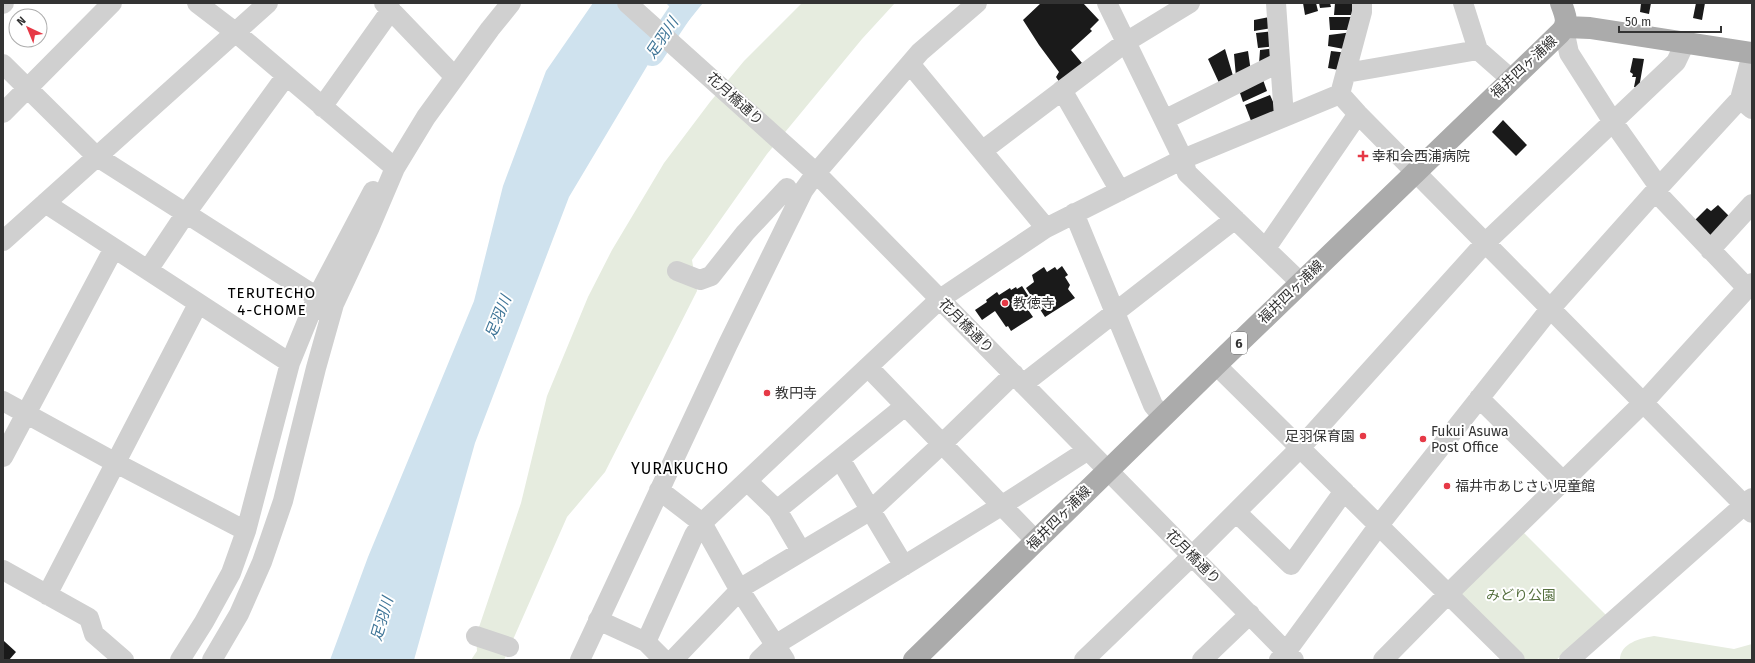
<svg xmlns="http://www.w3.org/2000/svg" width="1755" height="663" viewBox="0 0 1755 663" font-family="'Fira Sans','Noto Sans JP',sans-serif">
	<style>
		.green { fill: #e6ecdf }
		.water { fill: #cfe2ee }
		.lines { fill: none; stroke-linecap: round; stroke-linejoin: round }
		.river { stroke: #cfe2ee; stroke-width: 24 }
		.building { fill: #1a1a1a }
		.minor { stroke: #d0d0d0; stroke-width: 20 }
		.major { stroke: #ababab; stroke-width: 22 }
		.poi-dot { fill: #e63946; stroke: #fff; stroke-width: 1.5 }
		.labels { text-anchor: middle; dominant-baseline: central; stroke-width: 4; stroke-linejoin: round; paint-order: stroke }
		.shield { fill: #fff; stroke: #707070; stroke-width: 1 }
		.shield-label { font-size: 13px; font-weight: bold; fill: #333 }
		.street-label { font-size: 14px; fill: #333; stroke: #fff }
		.poi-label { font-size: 14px; fill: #333; stroke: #fff; text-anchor: start }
		.park-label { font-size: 14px; fill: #56703f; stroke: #fff }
		.water-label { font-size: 15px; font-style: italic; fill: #3f7597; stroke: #fff }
		.neighbourhood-label { font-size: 15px; letter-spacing: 1px; fill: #000; stroke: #fff }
		.quarter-label { font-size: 16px; letter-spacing: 1px; fill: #000; stroke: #fff }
	</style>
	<rect width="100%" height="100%" fill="#fff"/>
	<path class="green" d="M 802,3 L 895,3 L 862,39 L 767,154 L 692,260 L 697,291 L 605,472 L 567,517 L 504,660 L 471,660 L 477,651 L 476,636 L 521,503 L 547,396 L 588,297 L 612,250 L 664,163 L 710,102 L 744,61 Z
		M 1523,532 L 1608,617 L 1556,660 L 1524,660 L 1455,595 Z
		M 1654,636 L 1734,649 L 1752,644 L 1752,660 L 1620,660 C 1620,643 1641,638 1654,636 Z"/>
	<path class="water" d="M 593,3 L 627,3 L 665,36 L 569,197 L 475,443 L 414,660 L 330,660 L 368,557 L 474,301 L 503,186 L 546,71 Z
		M 666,3 L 703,3 L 686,24 Z"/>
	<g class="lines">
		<path class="river" d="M 652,54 L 686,3"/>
	</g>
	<path class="building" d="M 1041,3 L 1083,3 L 1099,20 L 1090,29 L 1092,31 L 1071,50 L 1082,63 L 1060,83 L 1056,77 L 1059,72 L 1039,45 L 1023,20 Z
		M 1303,3 L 1316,3 L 1318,11 L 1305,15 Z
		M 1319,3 L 1330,3 L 1331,7 L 1320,8 Z
		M 1335,3 L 1352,3 L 1352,15 L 1334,15 Z
		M 1641,3 L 1651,3 L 1649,14 L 1640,12 Z
		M 1696,3 L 1705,3 L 1702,20 L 1693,18 Z
		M 1274,16 L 1272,28 L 1254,31 L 1254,20 Z
		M 1329,17 L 1358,17 L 1354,30 L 1330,30 Z
		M 1275,31 L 1277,46 L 1258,48 L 1256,33 Z
		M 1353,32 L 1349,50 L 1328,46 L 1329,35 Z
		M 1276,48 L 1278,60 L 1259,64 L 1260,50 Z
		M 1225,49 L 1234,79 L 1220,85 L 1208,59 Z
		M 1248,51 L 1251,72 L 1236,77 L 1234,54 Z
		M 1331,51 L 1348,53 L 1344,71 L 1328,68 Z
		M 1633,58 L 1644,59 L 1639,88 L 1634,87 L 1636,77 L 1632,77 L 1633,74 L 1630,72 Z
		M 1262,77 L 1267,91 L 1243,102 L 1238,87 Z
		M 1270,95 L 1279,115 L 1253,126 L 1245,105 Z
		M 1503,120 L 1527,145 L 1516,156 L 1492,132 Z
		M 1718,205 L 1732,219 L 1710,241 L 1692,223 L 1707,208 L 1711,211 Z
		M 1062,266 L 1068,275 L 1065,277 L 1070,285 L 1068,289 L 1075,298 L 1045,317 L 1026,288 L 1034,282 L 1032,275 L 1044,267 L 1047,272 L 1055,267 L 1057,270 Z
		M 1022,286 L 1031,300 L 1024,304 L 1033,317 L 1011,331 L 1008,326 L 1006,327 L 995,311 L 982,320 L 975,310 L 987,302 L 986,300 L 997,292 L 999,295 L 1010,288 L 1011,290 L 1016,287 L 1017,289 Z
		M 4,641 L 16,652 L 9,660 L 3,660 L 3,642 Z"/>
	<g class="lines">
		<path class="minor" d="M 197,3 L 235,32 L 395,168
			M 384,3 L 454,76
			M 627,3 L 816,173 L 1294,660
			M 1107,3 L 1183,159 L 1187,173 L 1301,283
			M 1276,3 L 1284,117
			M 1362,3 L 1362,12 L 1340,94 L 1358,114 L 1752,513
			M 1463,3 L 1478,50
			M 3,4 L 4,3
			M 1566,27 L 1565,34 L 1569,53 L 1613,122 L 1659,187
			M 3,64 L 96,156 L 317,297 L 319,310
			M 910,64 L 1046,228
			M 1346,73 L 1478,50 L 1511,79
			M 1062,90 L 1120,191
			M 1740,99 L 1752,109
			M 322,107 L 391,10
			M 3,113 L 112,3
			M 1164,120 L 1280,62
			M 982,151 L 1126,42 L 1190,3
			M 1655,191 L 1747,288
			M 45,203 L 290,363
			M 1074,213 L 1153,405 L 1163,417
			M 3,241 L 268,3
			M 1266,248 L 1358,114
			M 1710,250 L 1752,204
			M 148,270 L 186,213 L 286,76
			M 677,271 L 700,280 L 711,276 L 745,233 L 787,188
			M 1216,365 L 1515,660
			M 868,367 L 1036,541
			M 1023,384 L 1235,219
			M 1479,398 L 1563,481
			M 3,401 L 116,463 L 246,531
			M 3,457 L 114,248
			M 840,459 L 904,566
			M 747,481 L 777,510 L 801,551
			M 659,490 L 702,523 L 739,589 L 785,660
			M 777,510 L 905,406
			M 1236,512 L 1291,565 L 1344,491
			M 3,570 L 89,618 L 94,634 L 124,660
			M 739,589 L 871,510 L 942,444 L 1014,374
			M 47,595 L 198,304
			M 598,620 L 646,642 L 664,660
			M 476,636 L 509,647
			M 646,642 L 694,535 L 702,523 L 940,299 L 1046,228 L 1183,159 L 1340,94
			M 180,660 L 204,622 L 231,573 L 246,531 L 290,363 L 317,297 L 373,191
			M 212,660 L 239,614 L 262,562 L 283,501 L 316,368 L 334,304 L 369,229 L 395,168 L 426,117 L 490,29 L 511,3
			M 580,660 L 728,344 L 803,191 L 816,173 L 920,52 L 977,3
			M 673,660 L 740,590
			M 759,660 L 775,645 L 1001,506 L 1088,450
			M 1084,660 L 1193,555 L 1300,448 L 1485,243 L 1676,62 L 1686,41
			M 1202,660 L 1250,614
			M 1279,660 L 1286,652 L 1379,525 L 1550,309 L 1659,187 L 1740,99 L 1752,54
			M 1383,660 L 1448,594 L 1643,403 L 1752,283
			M 1569,660 L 1752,498"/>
		<path class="major" d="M 1566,27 L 1590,28 L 1752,53
			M 914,660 L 1216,365 L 1560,33 C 1570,23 1565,15 1561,3"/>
	</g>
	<g class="poi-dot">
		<path d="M1361 150h4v4h4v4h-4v4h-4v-4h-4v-4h4z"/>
		<circle cx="1005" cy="303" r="4"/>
		<circle cx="767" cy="393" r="4"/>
		<circle cx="1363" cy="436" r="4"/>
		<circle cx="1423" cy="439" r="4"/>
		<circle cx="1447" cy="486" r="4"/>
	</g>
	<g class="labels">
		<rect class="shield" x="1231" y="332" width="16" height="22" rx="3"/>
		<g class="shield-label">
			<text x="1239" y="343">6</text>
		</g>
		<g class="street-label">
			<text transform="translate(1524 67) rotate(-43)">福井四ヶ浦線</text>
			<text transform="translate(735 99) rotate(42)">花月橋通り</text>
			<text transform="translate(1291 292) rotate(-44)">福井四ヶ浦線</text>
			<text transform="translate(966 326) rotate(45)">花月橋通り</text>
			<text transform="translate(1059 518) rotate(-45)">福井四ヶ浦線</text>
			<text transform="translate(1193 557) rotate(45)">花月橋通り</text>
		</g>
		<g class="poi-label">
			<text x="1372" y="156">幸和会西浦病院</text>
			<text x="1013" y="303">教徳寺</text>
			<text x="775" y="393">教円寺</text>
			<text x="1431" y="431">Fukui Asuwa<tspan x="1431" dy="16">Post Office</tspan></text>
			<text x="1355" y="436" text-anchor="end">足羽保育園</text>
			<text x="1455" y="486">福井市あじさい児童館</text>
		</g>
		<g class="park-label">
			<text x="1521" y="595">みどり公園</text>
		</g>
		<g class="water-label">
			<text transform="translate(662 38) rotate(-56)">足羽川</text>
			<text transform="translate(498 317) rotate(-68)">足羽川</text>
			<text transform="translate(382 619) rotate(-74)">足羽川</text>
		</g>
		<g class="neighbourhood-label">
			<text x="272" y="293">TERUTECHO<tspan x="272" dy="17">4-CHOME</tspan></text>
		</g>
		<g class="quarter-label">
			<text x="680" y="468">YURAKUCHO</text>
		</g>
	</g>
	<rect width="1755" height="663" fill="none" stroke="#333333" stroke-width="8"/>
	<g transform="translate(28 28) rotate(316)"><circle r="19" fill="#ffffff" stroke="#adadad"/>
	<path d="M0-3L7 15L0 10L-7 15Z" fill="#e63946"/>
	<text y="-6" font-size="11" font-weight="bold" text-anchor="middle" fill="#333333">N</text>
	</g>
	<path d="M1619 26v6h102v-6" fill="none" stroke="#333333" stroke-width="2"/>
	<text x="1625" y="26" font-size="12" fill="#333333" stroke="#ffffff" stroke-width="3" paint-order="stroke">50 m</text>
</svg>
